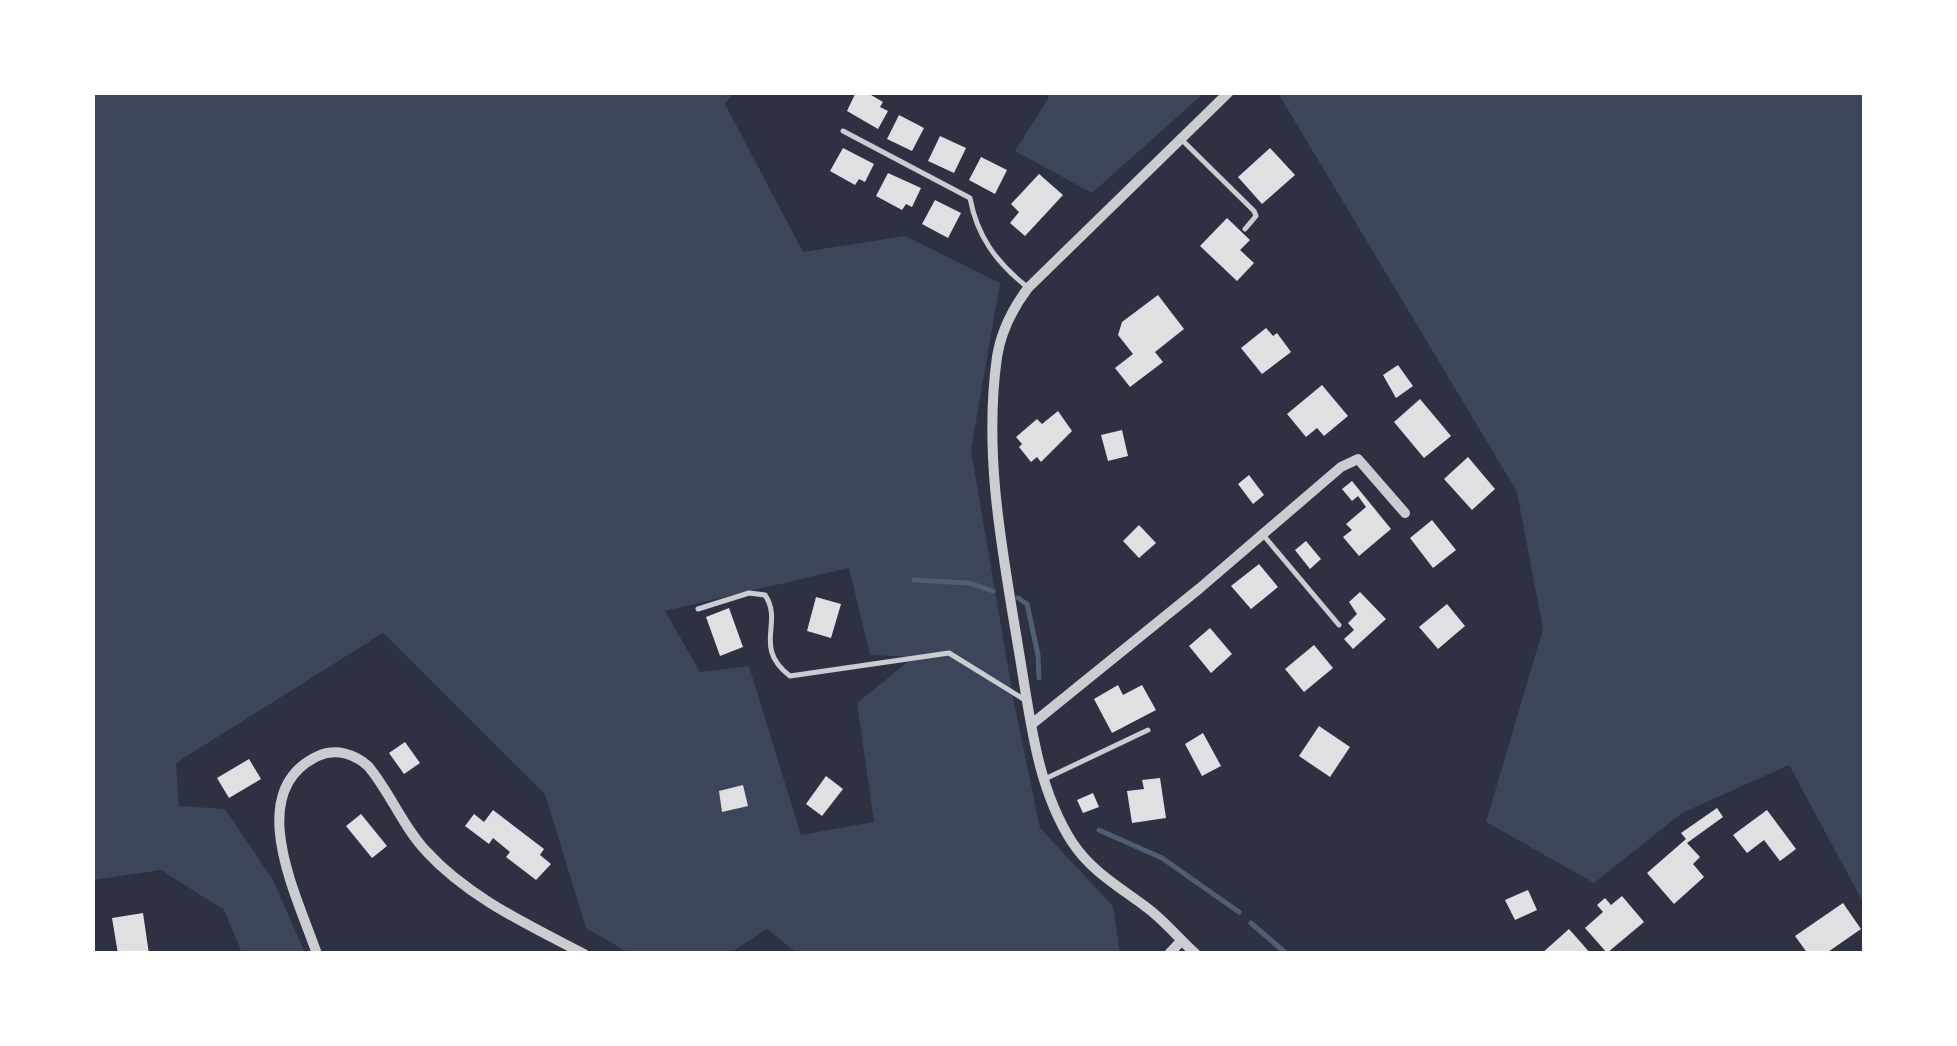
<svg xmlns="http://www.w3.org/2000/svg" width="1957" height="1046" viewBox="0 0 1957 1046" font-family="'Varela Round',sans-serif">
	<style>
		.green { fill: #3c4559; fill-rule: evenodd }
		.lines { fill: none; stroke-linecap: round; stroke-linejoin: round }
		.stream { stroke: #4f5d75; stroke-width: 5 }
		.building { fill: #e0e0e3 }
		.service { stroke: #caccd0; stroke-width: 5 }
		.minor { stroke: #caccd0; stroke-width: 10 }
	</style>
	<rect width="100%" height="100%" fill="#2d3142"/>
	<path class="green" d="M 92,93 L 733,93 L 725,104 L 803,252 L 905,236 L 1000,283 L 971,450 L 1014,702 L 1040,828 L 1113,906 L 1120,953 L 797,953 L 767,929 L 730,953 L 629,953 L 586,928 L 545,794 L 383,633 L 176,763 L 179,806 L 225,809 L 273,880 L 305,953 L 242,953 L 224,910 L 161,870 L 93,880 ZM 849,568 L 870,655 L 914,657 L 857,703 L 874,822 L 801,835 L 749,666 L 700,672 L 665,611 Z
		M 1041,93 L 1204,93 L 1092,193 L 1015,151 L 1049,97 Z
		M 1278,93 L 1864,93 L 1864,904 L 1789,765 L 1682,813 L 1594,883 L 1486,822 L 1543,629 L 1517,492 Z"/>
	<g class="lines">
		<path class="stream" d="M 914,580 L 969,583 L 993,591
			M 1018,598 L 1027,604 L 1038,655 L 1039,678
			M 1099,830 L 1162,858 L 1239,912
			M 1251,923 L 1287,954"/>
	</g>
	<path class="building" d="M 856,92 L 866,92 L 883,102 L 880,107 L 888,111 L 878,129 L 847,111 Z
		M 899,115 L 924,128 L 912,151 L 887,139 Z
		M 940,136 L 966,148 L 954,173 L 928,161 Z
		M 843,148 L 874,164 L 865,182 L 859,179 L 855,185 L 830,171 Z
		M 1270,148 L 1295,175 L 1262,204 L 1238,177 Z
		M 981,157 L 1007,170 L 995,194 L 969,180 Z
		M 888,173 L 921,188 L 912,207 L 906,204 L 902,210 L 876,196 Z
		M 1039,174 L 1063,195 L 1025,236 L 1010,223 L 1019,212 L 1011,204 Z
		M 935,200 L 961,213 L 948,238 L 922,224 Z
		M 1227,218 L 1250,240 L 1240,250 L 1254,263 L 1237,281 L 1200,246 Z
		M 1158,295 L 1184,329 L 1155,352 L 1163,362 L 1130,387 L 1115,368 L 1133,354 L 1118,335 L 1122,322 Z
		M 1266,328 L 1273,336 L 1277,333 L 1291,352 L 1262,374 L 1241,348 Z
		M 1398,365 L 1413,386 L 1396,398 L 1383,375 Z
		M 1322,385 L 1348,416 L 1324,436 L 1317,428 L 1306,437 L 1287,414 Z
		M 1420,399 L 1451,436 L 1424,458 L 1394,422 Z
		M 1058,411 L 1072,431 L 1041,462 L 1037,457 L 1031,462 L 1019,447 L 1022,444 L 1016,437 L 1037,419 L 1042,424 Z
		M 1122,430 L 1128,456 L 1108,461 L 1101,435 Z
		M 1468,457 L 1495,489 L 1472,510 L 1444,479 Z
		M 1249,475 L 1264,495 L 1253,504 L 1238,484 Z
		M 1352,481 L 1391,529 L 1359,556 L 1343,537 L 1352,530 L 1346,524 L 1366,507 L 1358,496 L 1352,501 L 1342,489 Z
		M 1432,520 L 1456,550 L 1433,568 L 1410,538 Z
		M 1139,525 L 1156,543 L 1139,558 L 1123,541 Z
		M 1306,541 L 1321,559 L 1310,569 L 1295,550 Z
		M 1259,564 L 1278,587 L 1251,609 L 1231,586 Z
		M 1360,592 L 1386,619 L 1353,649 L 1344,639 L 1354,630 L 1348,623 L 1357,614 L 1349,602 Z
		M 816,597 L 841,604 L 831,638 L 807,631 Z
		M 1447,604 L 1465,626 L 1438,649 L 1419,627 Z
		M 729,608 L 743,647 L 720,656 L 706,617 Z
		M 1210,628 L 1232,654 L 1211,673 L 1189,646 Z
		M 1314,645 L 1333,668 L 1304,692 L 1285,669 Z
		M 1118,685 L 1123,695 L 1142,685 L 1156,710 L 1112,733 L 1094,699 Z
		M 1319,726 L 1350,747 L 1330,777 L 1299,756 Z
		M 1203,733 L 1221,766 L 1202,776 L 1185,744 Z
		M 405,742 L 420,763 L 404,774 L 389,753 Z
		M 249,759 L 261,779 L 229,798 L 217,778 Z
		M 826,776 L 843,789 L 822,816 L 806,804 Z
		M 1160,778 L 1166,818 L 1132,823 L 1127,791 L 1144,789 L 1142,780 Z
		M 743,785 L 748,806 L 722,812 L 719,791 Z
		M 1093,793 L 1099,807 L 1083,813 L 1077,800 Z
		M 1717,808 L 1723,817 L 1687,843 L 1700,857 L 1693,864 L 1704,877 L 1674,904 L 1647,873 L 1686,839 L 1681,833 Z
		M 493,810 L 544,849 L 540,855 L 551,864 L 536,880 L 506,857 L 510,852 L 493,838 L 489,844 L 465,826 L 474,814 L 484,822 Z
		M 1767,810 L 1796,849 L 1780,861 L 1764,840 L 1747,853 L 1733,835 Z
		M 361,814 L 387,846 L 372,858 L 346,826 Z
		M 1528,890 L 1537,910 L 1515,920 L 1505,900 Z
		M 1622,896 L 1644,922 L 1607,953 L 1585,928 L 1603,912 L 1597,905 L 1605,898 L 1611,905 Z
		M 1843,903 L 1861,929 L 1825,954 L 1808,954 L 1795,936 Z
		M 143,913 L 149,954 L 118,954 L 112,918 Z
		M 1569,929 L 1591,954 L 1541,954 Z"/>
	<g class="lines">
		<path class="service" d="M 843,131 L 970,198 C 977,236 996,262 1026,286
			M 1183,141 L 1254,211 L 1256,216 L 1245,229
			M 1264,536 L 1339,625
			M 698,609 L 749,593 L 765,595 C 784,623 752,647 790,676 L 949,653 L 1025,700
			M 1047,778 L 1148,730"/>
		<path class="minor" d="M 1032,724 L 1200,588 L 1341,467 L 1358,459 L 1405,513
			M 317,954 C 298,898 242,791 318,756 C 336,748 355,754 368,766 C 390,792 403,827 426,851 C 469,898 529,925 584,954
			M 1169,954 L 1181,941
			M 1196,954 C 1179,939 1164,920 1146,907 C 1118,886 1091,871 1072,842 C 1036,786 1030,716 1019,652 C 1003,554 983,457 997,357 C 1001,331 1013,308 1028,288 L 1229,92"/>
	</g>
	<rect width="1957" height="1046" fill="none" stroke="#ffffff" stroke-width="190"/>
</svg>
